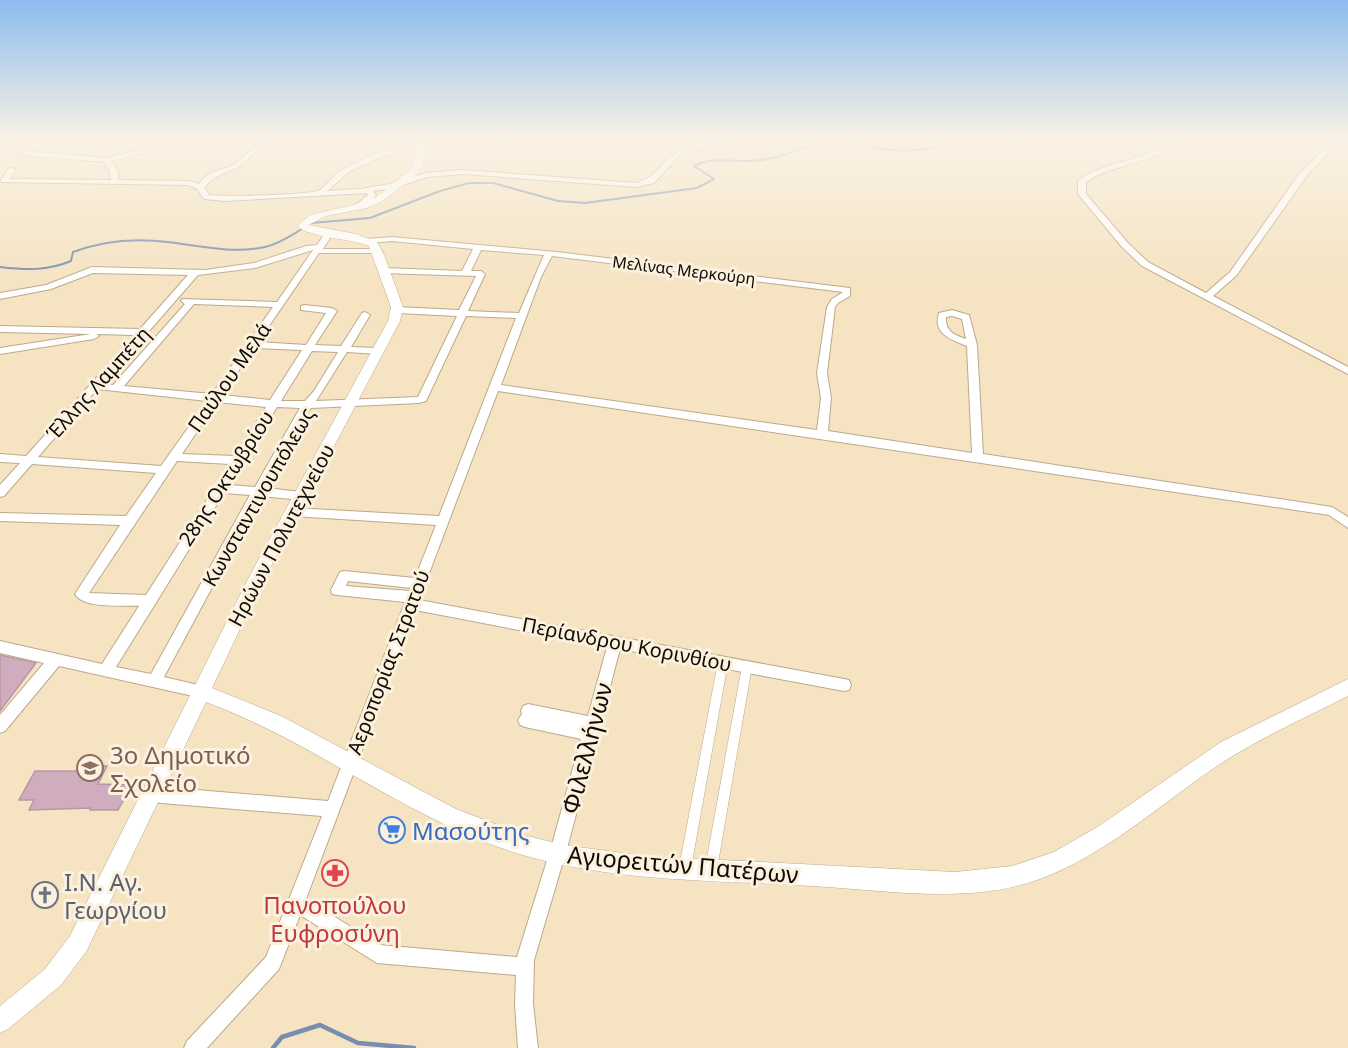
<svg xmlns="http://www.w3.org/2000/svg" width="1348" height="1048" viewBox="0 0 1348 1048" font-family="'Noto Sans',sans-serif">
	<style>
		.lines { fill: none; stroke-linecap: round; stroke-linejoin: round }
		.stream-far1 { stroke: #768fae; stroke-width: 2 }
		.stream { stroke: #768fae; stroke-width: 4.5 }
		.building { fill: #d0adbe; stroke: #b996a7; stroke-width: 1.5 }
		.pedestrian-casing { stroke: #bba98a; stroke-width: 1 }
		.minor-casing { stroke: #bba98a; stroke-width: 2 }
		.tertiary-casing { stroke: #bba98a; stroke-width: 1 }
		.pedestrian { fill: #fff; fill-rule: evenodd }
		.minor { fill: #fff; fill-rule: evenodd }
		.tertiary { fill: #fff; fill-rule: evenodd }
		.labels { text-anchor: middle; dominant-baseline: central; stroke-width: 6; stroke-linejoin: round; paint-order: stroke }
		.far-street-label { font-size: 16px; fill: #100b02; stroke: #fcf1de }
		.street-label { font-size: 20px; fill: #100b02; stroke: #fcf1de }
		.near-street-label { font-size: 24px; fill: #100b02; stroke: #fcf1de }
		.near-education-label { font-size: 24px; fill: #785e54; stroke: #fcf1de; text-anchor: start }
		.near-shop-label { font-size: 24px; fill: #366cbe; stroke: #fcf1de; text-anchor: start }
		.near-worship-label { font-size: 24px; fill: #5b616d; stroke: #fcf1de; text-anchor: start }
		.near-health-label { font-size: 24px; fill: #be3a42; stroke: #fcf1de }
	</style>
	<rect width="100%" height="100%" fill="#f5e3c2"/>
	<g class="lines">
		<path class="stream-far1" d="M 847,139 C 872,151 905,153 932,148 L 934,143 L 928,139
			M 311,223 L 370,218 L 440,191 L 469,183 L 493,183 L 558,201 L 585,203 L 697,188 L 714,179 L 694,166 C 712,156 729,162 749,161 C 775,160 798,152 820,139
			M 0,267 C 26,270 47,271 71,261 L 73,252 C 104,240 136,238 168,242 C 200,246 233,254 265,247 C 279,244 290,236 302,229"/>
		<path class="stream" d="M 273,1048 L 282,1037 L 320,1025 L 358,1043 L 414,1048"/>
	</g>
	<path class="building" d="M 0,655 L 36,663 L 0,711 Z
		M 82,766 L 107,766 L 98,784 L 132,785 L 118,810 L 90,810 L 91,808 L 29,810 L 34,800 L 19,800 L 35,771 L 80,771 Z"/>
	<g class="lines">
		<defs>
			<path id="pedestrian" d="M 723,657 L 727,659 L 728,662 L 691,868 L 689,872 L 685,874 L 681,872 L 679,868 L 718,662 L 719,659 Z
				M 747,661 L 751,663 L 752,666 L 717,869 L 715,873 L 711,875 L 707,873 L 705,869 L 742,666 L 743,663 Z"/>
			<path id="minor" d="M 264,139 L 272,139 L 238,167 L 214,178 L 204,187 L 209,195 C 223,197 313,195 320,190 C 327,185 333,177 340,171 C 348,166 405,139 411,139 L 394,152 L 350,171 L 327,191 L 361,189 L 390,184 L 426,173 L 462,170 L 636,183 C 660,176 660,161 677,152 C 690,145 717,139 732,139 L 680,155 L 654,183 L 636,187 L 462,174 L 427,177 L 394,188 L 373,191 L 376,195 L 370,203 L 357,209 L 353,207 L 368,195 L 367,193 L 225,201 L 204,199 L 197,189 L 188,185 L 0,182 L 9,168 L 12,168 L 16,170 L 9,179 L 111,180 L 110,172 L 105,162 L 33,156 L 0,146 L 0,142 L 34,152 L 107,158 L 164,144 L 167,146 L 166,147 L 111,161 L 118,172 L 118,180 L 189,181 L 199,184 L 208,174 L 234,165 Z
				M 1167,139 L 1174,141 C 1153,166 1113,163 1086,182 L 1086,194 L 1128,243 L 1148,262 L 1206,293 L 1230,272 L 1300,173 L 1334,139 L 1341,139 L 1306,177 L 1236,276 L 1213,296 L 1348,367 L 1348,374 L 1142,266 L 1122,247 L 1078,194 L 1078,181 C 1100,161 1157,160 1167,139 Z
				M 327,230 L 334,232 L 323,249 L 378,249 L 382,251 L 378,253 L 319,253 L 258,342 L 306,345 L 326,313 L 301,310 L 301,306 L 304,305 L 332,308 L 337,311 L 315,345 L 341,346 L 362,313 L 365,312 L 370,315 L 351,347 L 378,348 L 383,351 L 378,354 L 347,352 L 316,401 L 418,397 L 457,316 L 397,313 L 392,310 L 397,307 L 459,310 L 476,276 L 381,273 L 381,269 L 384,268 L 462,271 L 473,249 L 392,241 L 369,243 L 366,243 L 366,239 L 392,237 L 557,252 L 850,288 L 850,296 L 838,303 L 835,307 L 827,373 L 831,398 L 828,431 L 972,453 L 967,346 C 952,340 932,334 939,313 L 952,310 L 969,315 L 977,345 L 983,454 L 1332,507 L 1348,517 L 1348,528 L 1329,515 L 498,391 L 419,600 L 844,679 L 849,680 L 851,685 L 849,690 L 844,691 L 620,649 L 569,841 L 534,960 L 533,1004 L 538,1048 L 518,1048 L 515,1004 L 516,975 L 377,963 L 300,915 L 279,969 L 207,1048 L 184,1048 L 187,1041 L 266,957 L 322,816 L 149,802 L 143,800 L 141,794 L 143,788 L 149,786 L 328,801 L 405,602 L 337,595 L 332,594 L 331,590 L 340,572 L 344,571 L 415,578 L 436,525 L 293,516 L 287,512 L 293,508 L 439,516 L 516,318 L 466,316 L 426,401 L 419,403 L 311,408 L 305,415 L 266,488 L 301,492 L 307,496 L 301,500 L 261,496 L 164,677 L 207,687 L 209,692 L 207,697 L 202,698 L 59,666 L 5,731 L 0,733 L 0,715 L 44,663 L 0,653 L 0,641 L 102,664 L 139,606 C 123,605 83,609 75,594 L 120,525 L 0,521 L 0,513 L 126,516 L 156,473 L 32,464 L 4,496 L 0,497 L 0,485 L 20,463 L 0,462 L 0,454 L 26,456 L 135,335 L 97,334 L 99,336 L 94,339 L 0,354 L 0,348 L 91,334 L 0,332 L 0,326 L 140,329 L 188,275 L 93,273 L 51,289 L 0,299 L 0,293 L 46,285 L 92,267 L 205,270 L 254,263 L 306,246 L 317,245 ZM 313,250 L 277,302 L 182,299 L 181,301 L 185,304 L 113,385 L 103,384 L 198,275 L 255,268 ZM 481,250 L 544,255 L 519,313 L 468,311 L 485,274 L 481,271 L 471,271 ZM 552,256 L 843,292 L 832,299 L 827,307 L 817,373 L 821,398 L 817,430 L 501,385 L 541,277 ZM 194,304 L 273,307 L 212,394 L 124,386 ZM 952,316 L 962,319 L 966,339 C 954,335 945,331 946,317 ZM 254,348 L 302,350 L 270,400 L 222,395 ZM 312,351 L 338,352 L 314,391 L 305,401 L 281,401 ZM 97,389 L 207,401 L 161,466 L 38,457 ZM 217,402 L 266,407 L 235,456 L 182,454 ZM 277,407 L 300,408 L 255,487 L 229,485 ZM 177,461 L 230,464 L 146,595 L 89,593 ZM 224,493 L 250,495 L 151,674 L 116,667 ZM 348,581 L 411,588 L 410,591 L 346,586 ZM 415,610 L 607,647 L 588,716 L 528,704 L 523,706 L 521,711 L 522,714 L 518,720 L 520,725 L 525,727 L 581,739 L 553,841 L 517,957 L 380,945 L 306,899 Z"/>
			<path id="tertiary" d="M 405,139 L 414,139 L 425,153 L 423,163 L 417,174 L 381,202 L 367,208 L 326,216 L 308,225 L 356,234 L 377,242 L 384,255 L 403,307 L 400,321 L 260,587 L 212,688 L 281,716 L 456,809 L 524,835 L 563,845 L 645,856 L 955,872 L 1012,866 L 1054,852 L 1099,826 L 1221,742 L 1348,679 L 1348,696 C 1304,718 1258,739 1217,766 C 1159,805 1107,854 1040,879 C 968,905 886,890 812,886 C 701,879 587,883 482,841 C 386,802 303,738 206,702 L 86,952 L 61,985 L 8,1029 L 0,1033 L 0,1006 L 45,969 L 70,936 L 247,581 L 388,321 L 391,307 L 369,246 C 349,238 310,238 297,226 L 310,215 L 362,203 L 375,198 L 410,170 L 417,153 Z"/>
		</defs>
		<use href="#pedestrian" class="pedestrian-casing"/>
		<use href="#minor" class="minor-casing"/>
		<use href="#tertiary" class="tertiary-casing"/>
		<use href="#pedestrian" class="pedestrian"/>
		<use href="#minor" class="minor"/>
		<use href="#tertiary" class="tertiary"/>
	</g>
	<linearGradient id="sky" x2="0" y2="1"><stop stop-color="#8cbcee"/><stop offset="0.49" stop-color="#faf2e4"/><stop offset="1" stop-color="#faf2e4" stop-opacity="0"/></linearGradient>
	<rect width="1348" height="286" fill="url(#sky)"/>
	<defs>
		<symbol id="school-ring" viewBox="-11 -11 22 22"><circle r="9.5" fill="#fcf1de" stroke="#8d6e63" stroke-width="1.5"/><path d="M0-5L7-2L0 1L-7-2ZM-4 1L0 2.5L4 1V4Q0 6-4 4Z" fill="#8d6e63"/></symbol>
		<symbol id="supermarket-ring" viewBox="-11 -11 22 22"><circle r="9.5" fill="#fcf1de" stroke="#3f7fe0" stroke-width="1.5"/><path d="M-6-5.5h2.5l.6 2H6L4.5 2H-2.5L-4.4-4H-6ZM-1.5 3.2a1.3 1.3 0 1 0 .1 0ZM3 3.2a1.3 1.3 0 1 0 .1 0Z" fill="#3f7fe0"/></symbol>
		<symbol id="pharmacy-ring" viewBox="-11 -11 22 22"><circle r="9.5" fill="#fcf1de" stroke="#e0444e" stroke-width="1.5"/><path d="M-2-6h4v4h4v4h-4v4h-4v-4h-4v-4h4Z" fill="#e0444e"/></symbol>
		<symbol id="church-ring" viewBox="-11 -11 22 22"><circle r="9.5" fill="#fcf1de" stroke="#6b7280" stroke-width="1.5"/><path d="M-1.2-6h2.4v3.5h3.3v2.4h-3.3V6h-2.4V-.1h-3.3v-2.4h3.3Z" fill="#6b7280"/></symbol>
	</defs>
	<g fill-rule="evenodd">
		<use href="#school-ring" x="75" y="753" width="30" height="30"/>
		<use href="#supermarket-ring" x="377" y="815" width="30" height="30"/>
		<use href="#pharmacy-ring" x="320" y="858" width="30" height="30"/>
		<use href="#church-ring" x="30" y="880" width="30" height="30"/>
	</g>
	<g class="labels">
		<g class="far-street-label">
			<text transform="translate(684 270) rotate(7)">Μελίνας Μερκούρη</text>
		</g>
		<g class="street-label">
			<text transform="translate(229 377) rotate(-55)">Παύλου Μελά</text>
			<text transform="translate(98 383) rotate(-48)">Έλλης Λαμπέτη</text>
			<text transform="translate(226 478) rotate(-57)">28ης Οκτωβρίου</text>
			<text transform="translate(258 497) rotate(-60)">Κωνσταντινουπόλεως</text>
			<text transform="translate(281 535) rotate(-62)">Ηρώων Πολυτεχνείου</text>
			<text transform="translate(627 644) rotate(11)">Περίανδρου Κορινθίου</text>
			<text transform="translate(388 662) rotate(-69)">Αεροπορίας Στρατού</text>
		</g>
		<g class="near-street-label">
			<text transform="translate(586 748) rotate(-75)">Φιλελλήνων</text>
			<text transform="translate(683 864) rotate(5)">Αγιορειτών Πατέρων</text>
		</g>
		<g class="near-education-label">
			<text x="110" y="754">3ο Δημοτικό<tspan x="110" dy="28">Σχολείο</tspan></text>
		</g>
		<g class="near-shop-label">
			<text x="412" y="830">Μασούτης</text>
		</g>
		<g class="near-worship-label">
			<text x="64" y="881">Ι.Ν. Αγ.<tspan x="64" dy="28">Γεωργίου</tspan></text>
		</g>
		<g class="near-health-label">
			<text x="335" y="904">Πανοπούλου<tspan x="335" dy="28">Ευφροσύνη</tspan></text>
		</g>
	</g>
</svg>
